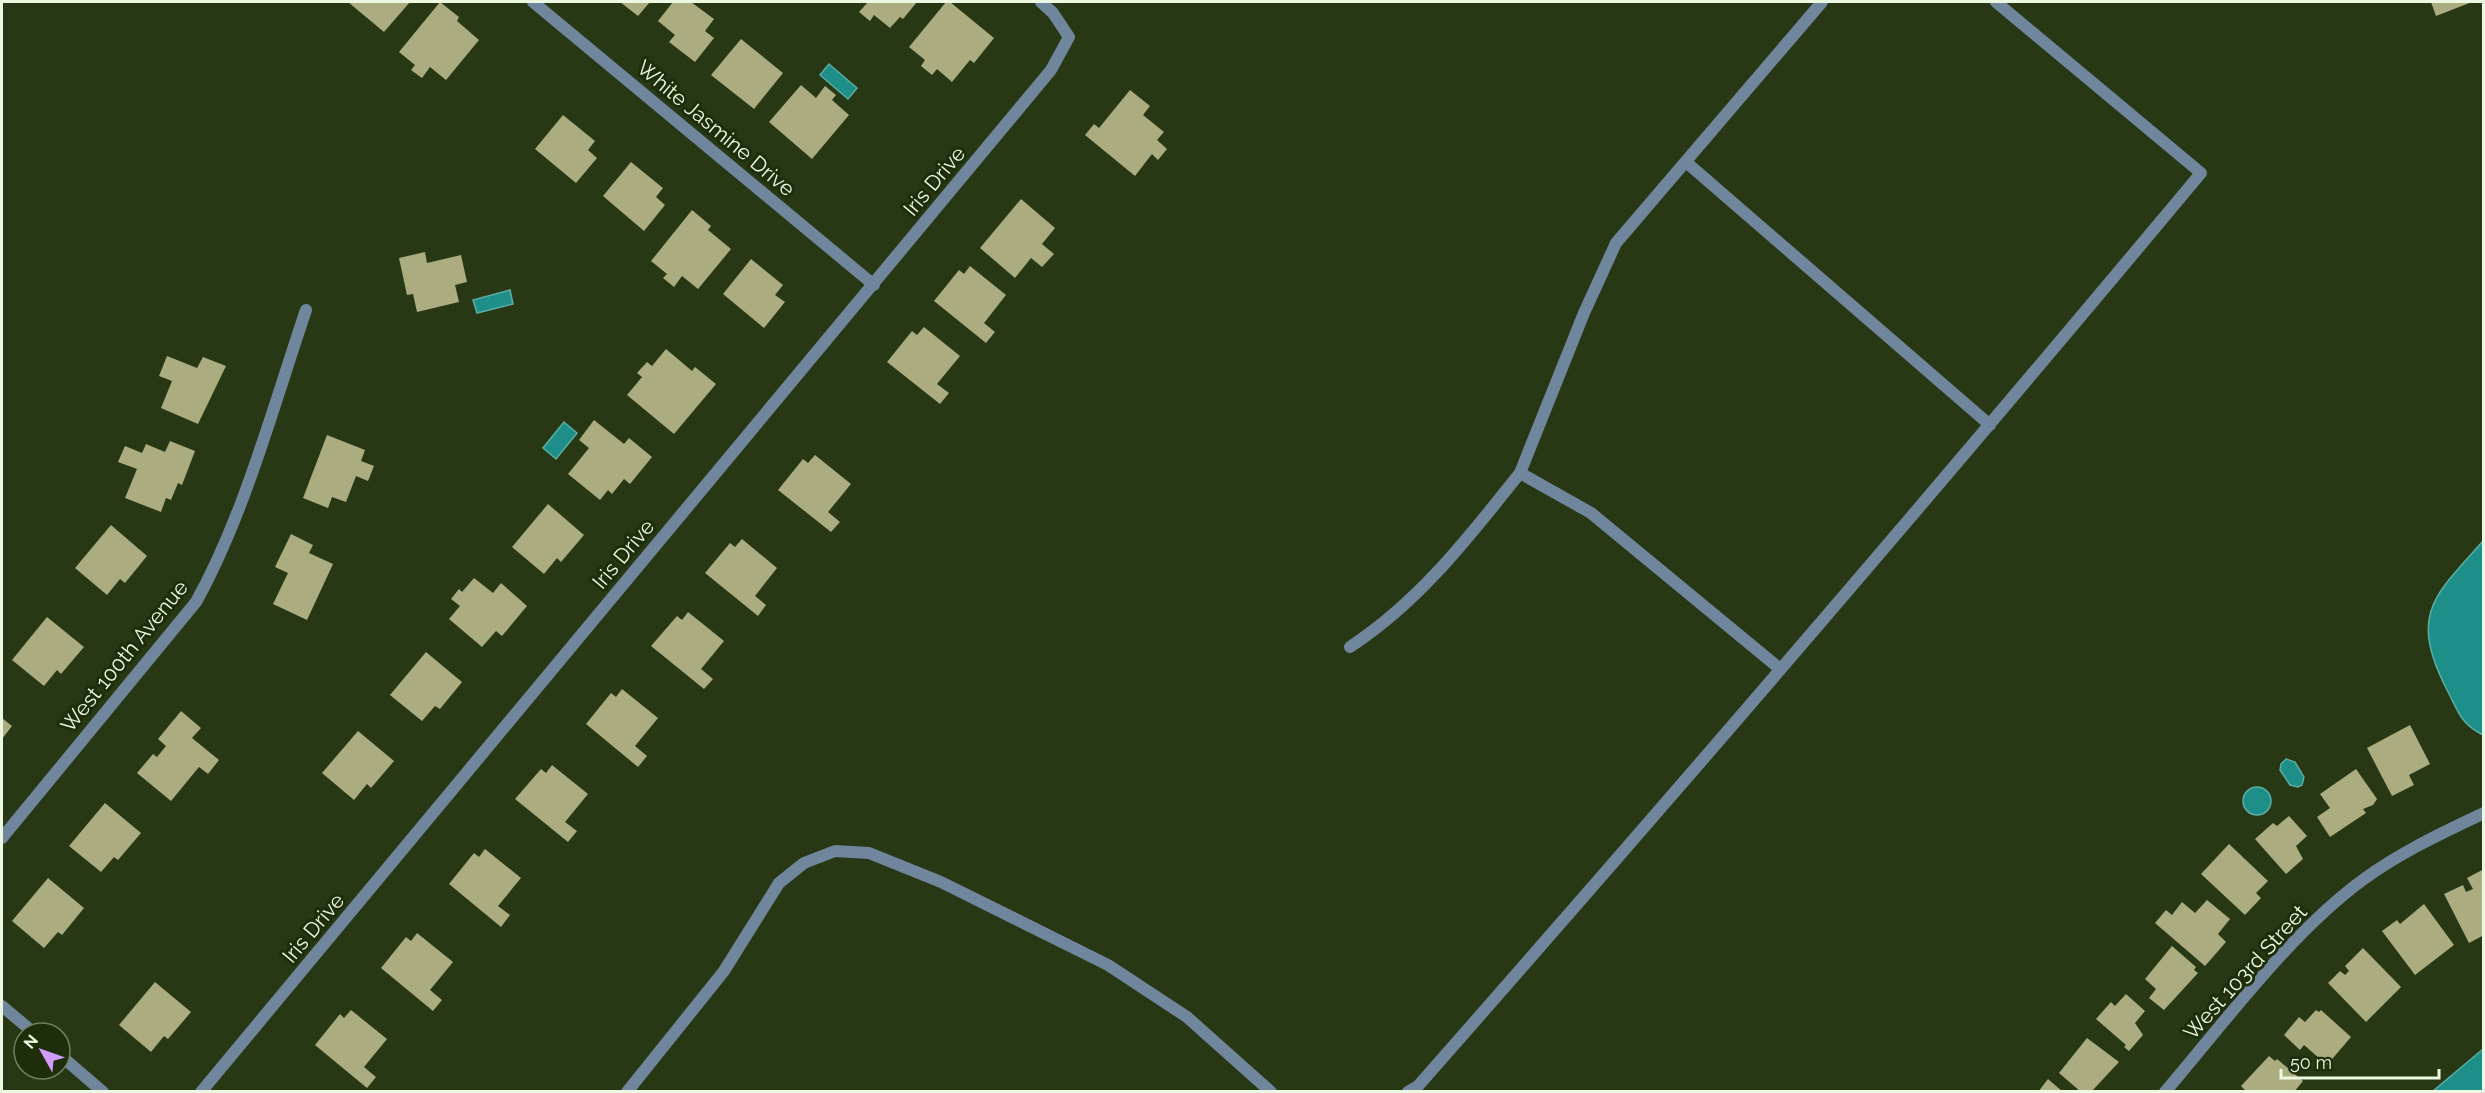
<svg xmlns="http://www.w3.org/2000/svg" width="2485" height="1093" viewBox="0 0 2485 1093" font-family="Raleway,sans-serif">
	<style>
		.water { fill: #1d8e88; stroke: #5baea3; stroke-width: 1.5 }
		.building { fill: #abac80 }
		.lines { fill: none; stroke-linecap: round; stroke-linejoin: round }
		.street { stroke: #70869c; stroke-width: 12 }
		.labels { text-anchor: middle; dominant-baseline: central; stroke-width: 6; stroke-linejoin: round; paint-order: stroke }
		.street-label { font-size: 21px; fill: #ecf8e2; stroke: #1e2e0a }
	</style>
	<rect width="100%" height="100%" fill="#283815"/>
	<path class="water" d="M 829,64 L 857,88 L 848,99 L 820,75 Z
		M 510,290 L 513,304 L 477,313 L 473,300 Z
		M 564,422 L 577,433 L 556,459 L 543,448 Z
		M 2483,541 L 2484,734 L 2481,734 C 2459,722 2458,710 2446,688 C 2409,614 2434,596 2483,541 Z
		M 2286,759 L 2295,762 L 2304,777 L 2302,785 L 2298,787 L 2290,785 L 2280,770 L 2281,764 Z
		M2243 801a14 14 0 1 1 28 0a14 14 0 1 1-28 0Z
		M 2483,1049 L 2483,1091 L 2433,1091 Z"/>
	<path class="building" d="M 348,2 L 410,2 L 384,32 Z
		M 440,2 L 459,17 L 457,21 L 479,40 L 446,80 L 430,67 L 422,78 L 411,70 L 415,65 L 399,52 Z
		M 620,2 L 650,2 L 638,16 Z
		M 673,2 L 691,2 L 714,19 L 705,31 L 714,38 L 695,62 L 669,42 L 675,35 L 658,21 Z
		M 868,2 L 917,2 L 903,19 L 900,17 L 890,28 L 874,15 L 870,21 L 859,12 Z
		M 946,2 L 950,2 L 994,38 L 974,63 L 970,60 L 952,82 L 937,69 L 932,75 L 921,66 L 925,60 L 909,47 Z
		M 2431,2 L 2472,2 L 2436,16 Z
		M 741,39 L 783,73 L 754,109 L 711,75 Z
		M 801,85 L 816,98 L 825,86 L 836,95 L 832,100 L 849,115 L 812,159 L 769,122 Z
		M 1130,90 L 1150,106 L 1143,115 L 1164,132 L 1157,140 L 1167,149 L 1158,160 L 1152,154 L 1135,176 L 1085,135 L 1094,124 L 1099,128 Z
		M 563,115 L 595,141 L 588,150 L 597,158 L 576,183 L 535,149 Z
		M 631,162 L 663,188 L 656,197 L 665,205 L 644,231 L 603,196 Z
		M 1021,199 L 1055,228 L 1042,244 L 1054,254 L 1042,267 L 1031,258 L 1015,278 L 980,248 Z
		M 692,210 L 711,226 L 708,230 L 731,249 L 698,289 L 682,276 L 674,287 L 663,278 L 667,274 L 651,261 Z
		M 425,252 L 427,263 L 461,255 L 467,282 L 455,285 L 459,302 L 417,312 L 413,294 L 407,295 L 399,258 Z
		M 751,259 L 783,285 L 775,295 L 785,302 L 764,328 L 723,294 Z
		M 970,266 L 1006,295 L 984,323 L 995,332 L 986,343 L 934,301 L 959,270 L 964,274 Z
		M 924,327 L 960,356 L 937,384 L 949,393 L 940,404 L 887,362 L 912,331 L 917,335 Z
		M 666,349 L 692,371 L 695,367 L 716,384 L 674,434 L 627,395 L 642,377 L 637,373 L 647,362 L 652,366 Z
		M 167,356 L 197,368 L 203,357 L 226,366 L 198,424 L 161,408 L 172,381 L 159,376 Z
		M 594,420 L 624,444 L 629,438 L 652,457 L 630,484 L 624,479 L 612,494 L 608,490 L 600,500 L 568,474 L 589,448 L 579,440 Z
		M 327,435 L 365,450 L 361,461 L 374,466 L 368,481 L 356,476 L 346,502 L 332,497 L 328,508 L 303,498 Z
		M 170,441 L 195,451 L 182,485 L 178,483 L 171,500 L 166,498 L 161,512 L 125,498 L 137,469 L 118,462 L 125,446 L 142,453 L 146,444 L 165,452 Z
		M 815,455 L 851,484 L 828,512 L 840,522 L 831,532 L 778,490 L 803,459 L 808,463 Z
		M 548,504 L 584,535 L 561,562 L 557,558 L 544,574 L 512,547 Z
		M 111,525 L 147,556 L 125,583 L 120,579 L 107,595 L 75,568 Z
		M 291,534 L 313,545 L 309,553 L 333,564 L 307,620 L 273,604 L 288,573 L 275,567 Z
		M 742,539 L 777,568 L 755,596 L 766,605 L 758,616 L 705,573 L 730,543 L 735,547 Z
		M 474,578 L 493,593 L 501,583 L 527,606 L 502,636 L 496,631 L 482,647 L 449,619 L 460,606 L 451,599 L 459,589 L 462,592 Z
		M 688,612 L 724,641 L 701,669 L 713,679 L 704,689 L 651,646 L 677,616 L 682,620 Z
		M 47,617 L 84,647 L 61,674 L 57,670 L 44,686 L 12,660 Z
		M 426,652 L 462,682 L 440,709 L 435,706 L 422,721 L 390,695 Z
		M 622,689 L 658,718 L 635,746 L 647,756 L 638,767 L 586,724 L 611,693 L 616,697 Z
		M 181,711 L 201,728 L 192,738 L 219,760 L 208,774 L 199,767 L 171,801 L 137,773 L 153,754 L 157,757 L 166,746 L 158,739 Z
		M 2,718 L 12,726 L 2,739 Z
		M 2410,725 L 2430,764 L 2409,775 L 2414,785 L 2392,796 L 2367,748 Z
		M 358,731 L 394,761 L 371,788 L 367,784 L 354,800 L 322,773 Z
		M 552,765 L 588,794 L 565,822 L 577,831 L 568,842 L 515,799 L 541,769 L 546,773 Z
		M 2356,769 L 2377,799 L 2373,805 L 2363,809 L 2366,813 L 2330,837 L 2317,817 L 2330,808 L 2320,794 Z
		M 105,803 L 141,833 L 118,860 L 114,857 L 101,872 L 69,846 Z
		M 2289,816 L 2307,836 L 2296,846 L 2303,859 L 2286,874 L 2255,839 L 2273,823 L 2277,826 Z
		M 2229,844 L 2268,881 L 2256,893 L 2261,898 L 2245,915 L 2201,874 Z
		M 485,849 L 521,878 L 498,906 L 510,915 L 501,927 L 449,884 L 474,853 L 479,857 Z
		M 2484,869 L 2484,935 L 2469,943 L 2444,894 L 2463,885 L 2466,892 L 2473,889 L 2467,878 Z
		M 48,878 L 84,908 L 62,935 L 58,932 L 44,948 L 12,921 Z
		M 2207,900 L 2230,919 L 2218,934 L 2226,942 L 2205,966 L 2155,923 L 2166,910 L 2172,915 L 2182,902 L 2195,913 Z
		M 2424,904 L 2454,945 L 2415,975 L 2382,931 L 2397,920 L 2400,924 Z
		M 417,933 L 453,962 L 430,990 L 442,1000 L 433,1011 L 381,968 L 406,937 L 411,941 Z
		M 2172,946 L 2196,967 L 2194,970 L 2198,973 L 2164,1010 L 2149,998 L 2156,989 L 2145,979 Z
		M 2363,948 L 2401,987 L 2366,1022 L 2328,983 L 2340,971 L 2345,975 L 2349,971 L 2345,966 Z
		M 155,982 L 191,1012 L 168,1039 L 164,1036 L 151,1052 L 119,1025 Z
		M 2126,994 L 2145,1011 L 2135,1023 L 2143,1035 L 2129,1051 L 2124,1047 L 2126,1045 L 2096,1019 L 2111,1002 L 2115,1006 Z
		M 351,1010 L 387,1039 L 364,1067 L 376,1077 L 367,1088 L 315,1045 L 340,1014 L 344,1018 Z
		M 2316,1010 L 2319,1012 L 2321,1010 L 2351,1037 L 2327,1065 L 2304,1045 L 2300,1050 L 2284,1035 L 2299,1017 L 2305,1022 Z
		M 2087,1038 L 2119,1062 L 2091,1092 L 2081,1092 L 2059,1073 Z
		M 2269,1056 L 2275,1061 L 2277,1059 L 2303,1081 L 2294,1092 L 2247,1092 L 2241,1086 Z
		M 2048,1079 L 2063,1092 L 2038,1092 Z"/>
	<g class="lines">
		<path class="street" d="M 533,2 L 874,285
			M 1686,162 L 1990,425
			M 1350,647 C 1420,601 1468,538 1520,473
			M 1779,668 L 1591,513 L 1520,473 L 1584,313 L 1616,243 L 1822,2
			M 2,838 L 196,602 C 244,516 274,404 306,310
			M 2,1006 L 34,1033
			M 60,1055 L 103,1092
			M 201,1092 L 1051,70 L 1069,37 L 1053,13 L 1041,2
			M 627,1092 L 724,971 L 779,883 L 804,863 L 835,851 L 869,853 L 941,882 L 1108,965 L 1187,1017 L 1271,1092
			M 1408,1092 L 1418,1086 C 1683,785 1944,481 2201,173 L 1996,2
			M 2165,1092 C 2224,1023 2291,932 2364,879 C 2401,852 2442,833 2484,813"/>
	</g>
	<g class="labels">
		<g class="street-label">
			<text transform="translate(716 128) rotate(40)">White Jasmine Drive</text>
			<text transform="translate(934 181) rotate(-50)">Iris Drive</text>
			<text transform="translate(623 554) rotate(-50)">Iris Drive</text>
			<text transform="translate(124 656) rotate(-51)">West 100th Avenue</text>
			<text transform="translate(313 928) rotate(-50)">Iris Drive</text>
			<text transform="translate(2245 972) rotate(-48)">West 103rd Street</text>
		</g>
	</g>
	<rect width="2485" height="1093" fill="none" stroke="#ecf8e2" stroke-width="6"/>
	<g transform="translate(42 1051) rotate(310)"><circle r="28" fill="#1e2e0a" stroke="#707f60" stroke-width="1.5"/>
	<path d="M0-4.5L10 22L0 15L-10 22Z" fill="#d39cfc"/>
	<text y="-9" font-size="16" font-weight="bold" text-anchor="middle" fill="#ecf8e2">N</text>
	</g>
	<path d="M2281 1069v9h158v-9" fill="none" stroke="#ecf8e2" stroke-width="3"/>
	<text x="2290" y="1069" font-size="18" fill="#ecf8e2" stroke="#1e2e0a" stroke-width="4.5" paint-order="stroke">50 m</text>
</svg>
